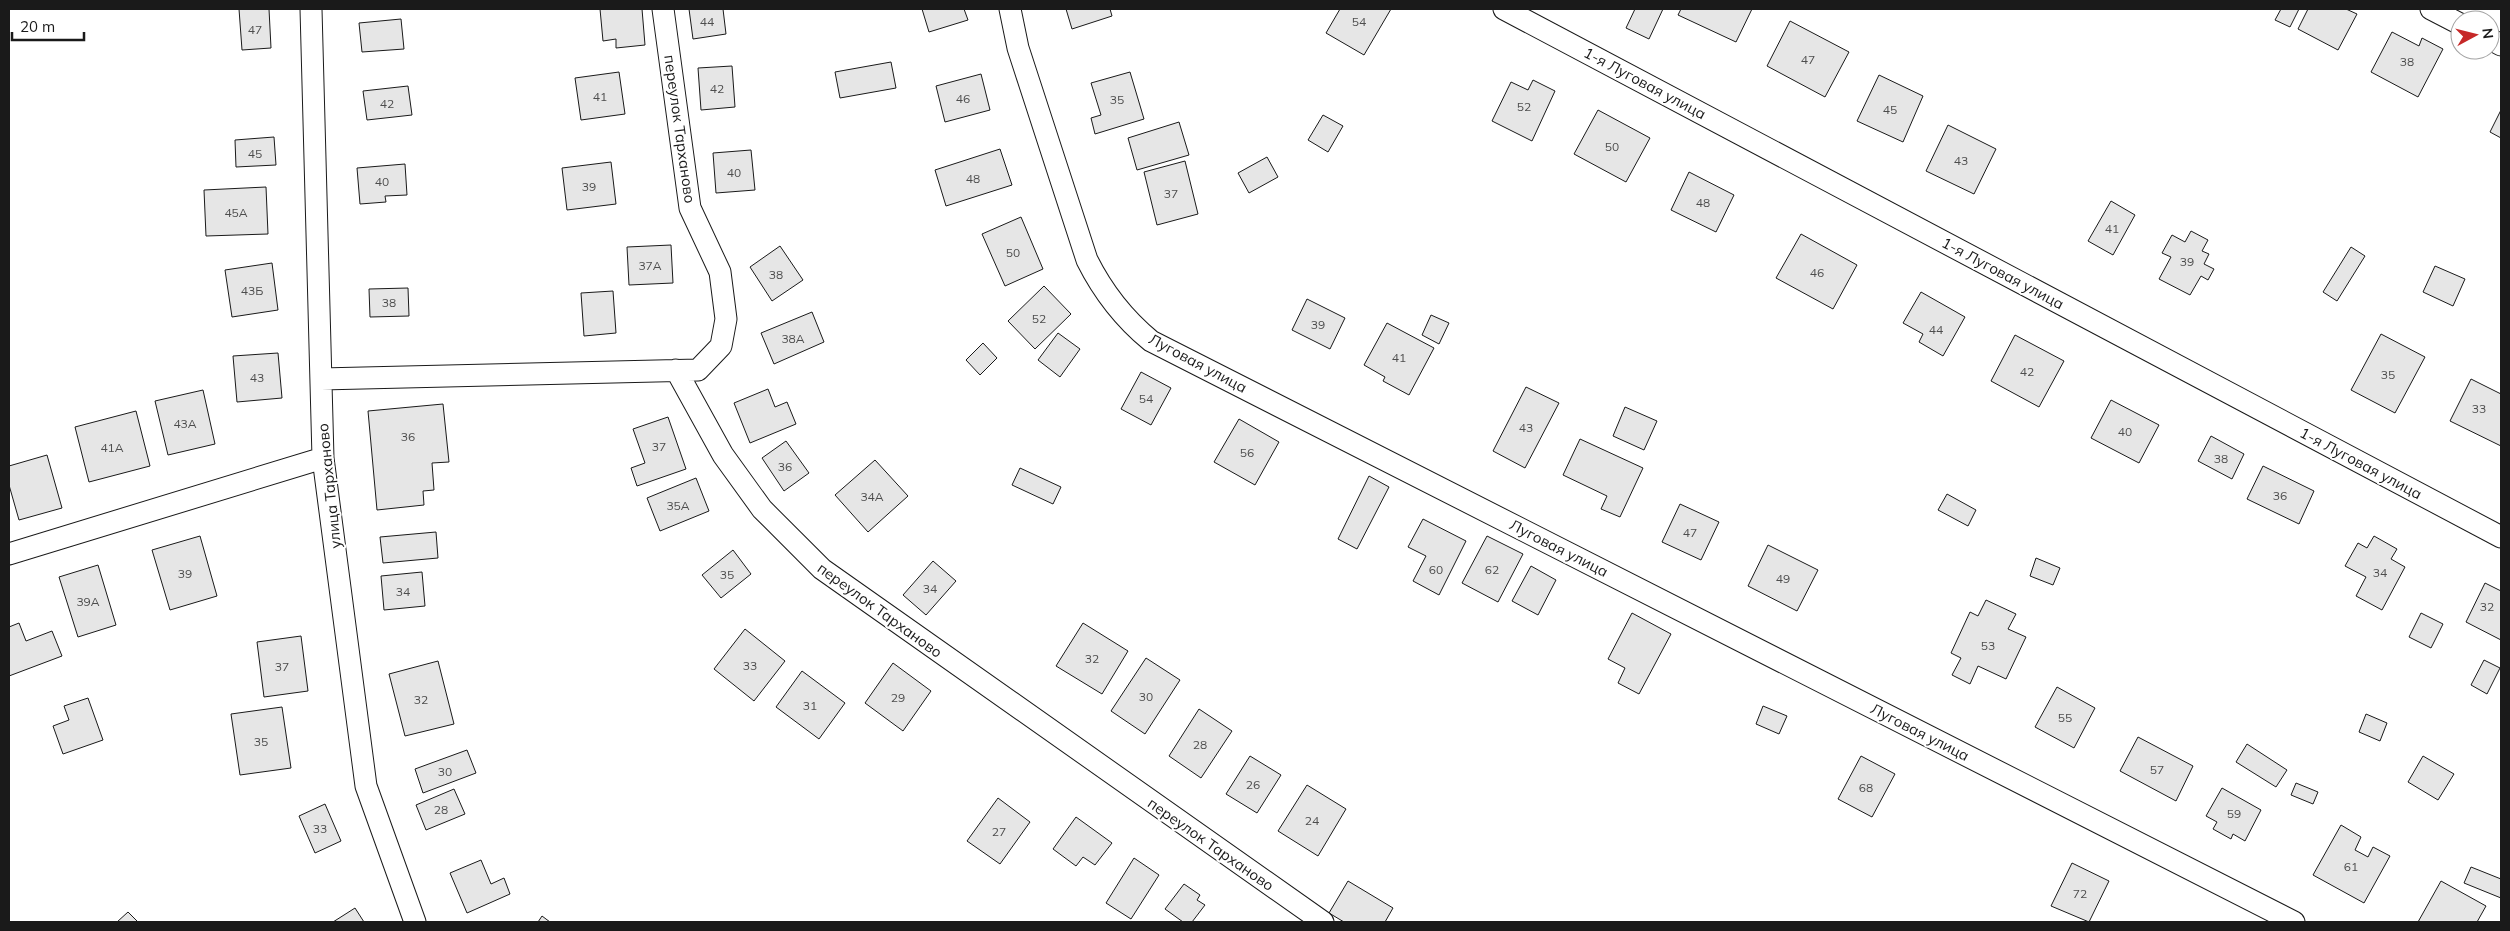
<svg xmlns="http://www.w3.org/2000/svg" width="2510" height="931" viewBox="0 0 2510 931" font-family="Mulish,sans-serif">
	<style>
		.building { fill: #e6e6e6; stroke: #1a1a1a }
		.lines { fill: none; stroke-linecap: round; stroke-linejoin: round }
		.street-casing { stroke: #1a1a1a; stroke-width: 23 }
		.street { stroke: #fff; stroke-width: 21 }
		.labels { text-anchor: middle; dominant-baseline: central; stroke-width: 4; stroke-linejoin: round; paint-order: stroke }
		.number-label { font-size: 12px; fill: #4d4d4d }
		.street-label { font-size: 15px; fill: #1a1a1a; stroke: #fff }
	</style>
	<rect width="100%" height="100%" fill="#fff"/>
	<path class="building" d="M 239,9 L 269,9 L 271,48 L 242,50 Z
		M 600,9 L 642,9 L 645,45 L 616,48 L 616,39 L 603,41 Z
		M 689,9 L 723,9 L 726,34 L 693,39 Z
		M 922,9 L 964,9 L 968,20 L 929,32 Z
		M 1066,9 L 1110,9 L 1112,16 L 1072,29 Z
		M 1340,9 L 1391,9 L 1364,55 L 1326,33 Z
		M 1635,9 L 1663,9 L 1649,39 L 1626,28 Z
		M 1681,9 L 1752,9 L 1736,42 L 1678,15 Z
		M 2281,9 L 2299,9 L 2290,27 L 2275,20 Z
		M 2308,9 L 2346,9 L 2357,14 L 2338,50 L 2298,29 Z
		M 401,19 L 404,49 L 362,52 L 359,23 Z
		M 1790,21 L 1849,52 L 1825,97 L 1767,66 Z
		M 2392,32 L 2419,46 L 2422,38 L 2443,49 L 2418,97 L 2371,72 Z
		M 891,62 L 896,88 L 840,98 L 835,72 Z
		M 732,66 L 735,107 L 701,110 L 698,68 Z
		M 619,72 L 625,114 L 581,120 L 575,78 Z
		M 1130,72 L 1144,119 L 1095,134 L 1091,118 L 1101,115 L 1091,83 Z
		M 981,74 L 990,110 L 945,122 L 936,86 Z
		M 1879,75 L 1923,96 L 1903,142 L 1857,121 Z
		M 1533,80 L 1555,91 L 1532,141 L 1492,121 L 1511,82 L 1528,90 Z
		M 408,86 L 412,115 L 367,120 L 363,91 Z
		M 1598,110 L 1650,138 L 1626,182 L 1574,154 Z
		M 2501,110 L 2501,138 L 2490,132 Z
		M 1323,115 L 1343,126 L 1328,152 L 1308,140 Z
		M 1179,122 L 1189,155 L 1137,170 L 1128,138 Z
		M 1948,125 L 1996,149 L 1974,194 L 1926,171 Z
		M 274,137 L 276,165 L 236,167 L 235,140 Z
		M 1000,149 L 1012,185 L 946,206 L 935,170 Z
		M 751,150 L 755,190 L 716,193 L 713,153 Z
		M 1267,157 L 1278,177 L 1249,193 L 1238,173 Z
		M 1185,161 L 1198,214 L 1157,225 L 1144,172 Z
		M 611,162 L 616,204 L 567,210 L 562,168 Z
		M 405,164 L 407,195 L 385,196 L 386,202 L 360,204 L 357,168 Z
		M 1689,172 L 1734,195 L 1716,232 L 1671,210 Z
		M 266,187 L 268,234 L 206,236 L 204,190 Z
		M 2111,201 L 2135,215 L 2113,255 L 2088,241 Z
		M 1021,217 L 1043,269 L 1005,286 L 982,234 Z
		M 2191,231 L 2208,240 L 2202,251 L 2209,254 L 2204,264 L 2214,269 L 2208,280 L 2201,276 L 2190,295 L 2159,279 L 2171,257 L 2162,253 L 2172,235 L 2185,242 Z
		M 1801,234 L 1857,265 L 1833,309 L 1776,278 Z
		M 671,245 L 673,283 L 629,285 L 627,247 Z
		M 780,246 L 803,280 L 772,301 L 750,267 Z
		M 2351,247 L 2365,256 L 2337,301 L 2323,292 Z
		M 272,263 L 278,310 L 232,317 L 225,270 Z
		M 2435,266 L 2465,279 L 2453,306 L 2423,292 Z
		M 1044,286 L 1071,314 L 1035,349 L 1008,321 Z
		M 408,288 L 409,316 L 370,317 L 369,289 Z
		M 613,291 L 616,333 L 584,336 L 581,293 Z
		M 1921,292 L 1965,317 L 1943,356 L 1919,342 L 1923,334 L 1903,323 Z
		M 1307,299 L 1345,318 L 1330,349 L 1292,330 Z
		M 812,312 L 824,342 L 774,364 L 761,333 Z
		M 1431,315 L 1449,323 L 1439,344 L 1422,335 Z
		M 1387,323 L 1434,348 L 1409,395 L 1383,381 L 1385,377 L 1364,365 Z
		M 1058,333 L 1080,349 L 1060,377 L 1038,360 Z
		M 2381,334 L 2425,357 L 2395,413 L 2351,390 Z
		M 2015,335 L 2064,361 L 2039,407 L 1991,381 Z
		M 983,343 L 997,358 L 980,375 L 966,360 Z
		M 278,353 L 282,398 L 237,402 L 233,356 Z
		M 1141,372 L 1171,388 L 1151,425 L 1121,409 Z
		M 2471,379 L 2501,394 L 2501,446 L 2450,421 Z
		M 1526,387 L 1559,403 L 1525,468 L 1493,451 Z
		M 768,389 L 775,407 L 787,402 L 796,424 L 750,443 L 734,403 Z
		M 203,390 L 215,444 L 168,455 L 155,401 Z
		M 2111,400 L 2159,425 L 2139,463 L 2091,438 Z
		M 443,404 L 449,462 L 432,463 L 434,490 L 423,491 L 424,505 L 377,510 L 368,411 Z
		M 1625,407 L 1657,421 L 1644,450 L 1613,436 Z
		M 136,411 L 150,466 L 89,482 L 75,427 Z
		M 668,417 L 686,469 L 637,486 L 631,468 L 645,463 L 633,429 Z
		M 1239,419 L 1279,442 L 1255,485 L 1214,462 Z
		M 2211,436 L 2244,454 L 2232,479 L 2198,461 Z
		M 1580,439 L 1643,468 L 1620,517 L 1601,509 L 1607,496 L 1563,475 Z
		M 786,441 L 809,473 L 784,491 L 762,458 Z
		M 47,455 L 62,508 L 19,520 L 9,485 L 9,466 Z
		M 875,460 L 908,496 L 868,532 L 835,495 Z
		M 2263,466 L 2314,491 L 2299,524 L 2247,499 Z
		M 1020,468 L 1061,487 L 1053,504 L 1012,485 Z
		M 1369,476 L 1389,487 L 1357,549 L 1338,539 Z
		M 696,478 L 709,511 L 660,531 L 647,498 Z
		M 1947,494 L 1976,510 L 1968,526 L 1938,510 Z
		M 1680,504 L 1719,522 L 1701,560 L 1662,542 Z
		M 1423,519 L 1466,541 L 1439,595 L 1413,581 L 1426,556 L 1408,547 Z
		M 436,532 L 438,558 L 383,563 L 380,537 Z
		M 200,536 L 217,596 L 170,610 L 152,550 Z
		M 1487,536 L 1523,554 L 1498,602 L 1462,583 Z
		M 2374,536 L 2397,549 L 2391,559 L 2405,567 L 2382,610 L 2356,596 L 2366,577 L 2345,566 L 2358,543 L 2367,548 Z
		M 1768,545 L 1818,570 L 1797,611 L 1748,586 Z
		M 733,550 L 751,574 L 721,598 L 702,575 Z
		M 2036,558 L 2060,568 L 2053,585 L 2030,576 Z
		M 933,561 L 956,581 L 926,615 L 903,595 Z
		M 98,565 L 116,625 L 78,637 L 59,577 Z
		M 1531,566 L 1556,580 L 1538,615 L 1512,601 Z
		M 422,572 L 425,606 L 384,610 L 381,576 Z
		M 2485,583 L 2501,591 L 2501,640 L 2466,622 Z
		M 1986,600 L 2016,614 L 2008,629 L 2026,637 L 2006,679 L 1978,666 L 1970,684 L 1952,675 L 1961,658 L 1951,653 L 1970,612 L 1978,616 Z
		M 1632,613 L 1671,634 L 1639,694 L 1618,683 L 1625,668 L 1608,659 Z
		M 2421,613 L 2443,624 L 2431,648 L 2409,637 Z
		M 19,623 L 26,641 L 52,631 L 62,656 L 9,676 L 9,627 Z
		M 1083,623 L 1128,651 L 1102,694 L 1056,666 Z
		M 745,629 L 785,661 L 754,701 L 714,669 Z
		M 301,636 L 308,691 L 264,697 L 257,642 Z
		M 1146,658 L 1180,680 L 1145,734 L 1111,711 Z
		M 2484,660 L 2500,668 L 2487,694 L 2471,685 Z
		M 438,661 L 454,724 L 405,736 L 389,674 Z
		M 893,663 L 931,691 L 903,731 L 865,703 Z
		M 802,671 L 845,703 L 819,739 L 776,707 Z
		M 2057,687 L 2095,708 L 2074,748 L 2035,727 Z
		M 88,698 L 103,740 L 63,754 L 53,726 L 69,720 L 64,706 Z
		M 1763,706 L 1787,716 L 1779,734 L 1756,724 Z
		M 282,707 L 291,768 L 240,775 L 231,714 Z
		M 1199,709 L 1232,731 L 1201,778 L 1169,756 Z
		M 2366,714 L 2387,723 L 2380,741 L 2359,732 Z
		M 2138,737 L 2193,766 L 2176,801 L 2120,771 Z
		M 2247,744 L 2287,770 L 2276,787 L 2236,762 Z
		M 467,750 L 476,773 L 423,793 L 415,769 Z
		M 1250,756 L 1281,775 L 1257,813 L 1226,794 Z
		M 1861,756 L 1895,774 L 1872,817 L 1838,799 Z
		M 2423,756 L 2454,774 L 2438,800 L 2408,782 Z
		M 2296,783 L 2318,792 L 2313,804 L 2291,795 Z
		M 1307,785 L 1346,809 L 1318,856 L 1278,831 Z
		M 2222,788 L 2261,810 L 2245,841 L 2233,834 L 2231,839 L 2213,829 L 2217,822 L 2206,816 Z
		M 454,789 L 465,814 L 426,830 L 416,805 Z
		M 998,798 L 1030,822 L 1000,864 L 967,841 Z
		M 325,804 L 341,841 L 315,853 L 299,816 Z
		M 1076,817 L 1112,843 L 1095,865 L 1083,857 L 1076,866 L 1053,849 Z
		M 2341,825 L 2361,837 L 2355,850 L 2368,857 L 2373,847 L 2390,856 L 2364,903 L 2313,875 Z
		M 1134,858 L 1159,875 L 1131,919 L 1106,903 Z
		M 481,860 L 491,884 L 504,878 L 510,894 L 467,913 L 450,873 Z
		M 2072,863 L 2109,881 L 2089,922 L 2051,906 Z
		M 2471,867 L 2501,879 L 2501,898 L 2464,883 Z
		M 1348,881 L 1393,908 L 1385,922 L 1344,922 L 1329,913 Z
		M 2441,881 L 2486,906 L 2477,922 L 2418,922 Z
		M 1184,884 L 1200,895 L 1197,900 L 1205,905 L 1192,922 L 1183,922 L 1165,909 Z
		M 355,908 L 364,922 L 333,922 Z
		M 128,912 L 138,922 L 117,922 Z
		M 542,916 L 550,922 L 538,922 Z"/>
	<g class="lines">
		<defs>
			<path id="street" d="M 311,9 L 323,458 L 366,786 L 415,922
				M 1010,9 L 1018,48 L 1087,260 C 1103,292 1123,318 1151,341 L 2294,922
				M 1504,9 L 2501,537
				M 2431,9 L 2460,24
				M 2490,39 L 2501,45
				M 676,370 L 723,455 L 762,509 L 822,569 L 1323,922
				M 321,379 L 698,370 L 721,346 L 726,319 L 720,272 L 690,208 L 663,9
				M 9,554 L 323,458"/>
		</defs>
		<use href="#street" class="street-casing"/>
		<use href="#street" class="street"/>
	</g>
	<g class="labels">
		<g class="number-label">
			<text x="707" y="21">44</text>
			<text x="1359" y="21">54</text>
			<text x="255" y="29">47</text>
			<text x="1808" y="59">47</text>
			<text x="2407" y="61">38</text>
			<text x="717" y="88">42</text>
			<text x="600" y="96">41</text>
			<text x="963" y="98">46</text>
			<text x="1117" y="99">35</text>
			<text x="387" y="103">42</text>
			<text x="1524" y="106">52</text>
			<text x="1890" y="109">45</text>
			<text x="1612" y="146">50</text>
			<text x="255" y="153">45</text>
			<text x="1961" y="160">43</text>
			<text x="734" y="172">40</text>
			<text x="973" y="178">48</text>
			<text x="382" y="181">40</text>
			<text x="589" y="186">39</text>
			<text x="1171" y="193">37</text>
			<text x="1703" y="202">48</text>
			<text x="236" y="212">45А</text>
			<text x="2112" y="228">41</text>
			<text x="1013" y="252">50</text>
			<text x="2187" y="261">39</text>
			<text x="650" y="265">37А</text>
			<text x="1817" y="272">46</text>
			<text x="776" y="274">38</text>
			<text x="252" y="290">43Б</text>
			<text x="389" y="302">38</text>
			<text x="1039" y="318">52</text>
			<text x="1318" y="324">39</text>
			<text x="1936" y="329">44</text>
			<text x="793" y="338">38А</text>
			<text x="1399" y="357">41</text>
			<text x="2027" y="371">42</text>
			<text x="2388" y="374">35</text>
			<text x="257" y="377">43</text>
			<text x="1146" y="398">54</text>
			<text x="2479" y="408">33</text>
			<text x="185" y="423">43А</text>
			<text x="1526" y="427">43</text>
			<text x="2125" y="431">40</text>
			<text x="408" y="436">36</text>
			<text x="659" y="446">37</text>
			<text x="112" y="447">41А</text>
			<text x="1247" y="452">56</text>
			<text x="2221" y="458">38</text>
			<text x="785" y="466">36</text>
			<text x="2280" y="495">36</text>
			<text x="872" y="496">34А</text>
			<text x="678" y="505">35А</text>
			<text x="1690" y="532">47</text>
			<text x="1436" y="569">60</text>
			<text x="1492" y="569">62</text>
			<text x="2380" y="572">34</text>
			<text x="185" y="573">39</text>
			<text x="727" y="574">35</text>
			<text x="1783" y="578">49</text>
			<text x="930" y="588">34</text>
			<text x="403" y="591">34</text>
			<text x="88" y="601">39А</text>
			<text x="2487" y="606">32</text>
			<text x="1988" y="645">53</text>
			<text x="1092" y="658">32</text>
			<text x="750" y="665">33</text>
			<text x="282" y="666">37</text>
			<text x="1146" y="696">30</text>
			<text x="898" y="697">29</text>
			<text x="421" y="699">32</text>
			<text x="810" y="705">31</text>
			<text x="2065" y="717">55</text>
			<text x="261" y="741">35</text>
			<text x="1200" y="744">28</text>
			<text x="2157" y="769">57</text>
			<text x="445" y="771">30</text>
			<text x="1253" y="784">26</text>
			<text x="1866" y="787">68</text>
			<text x="441" y="809">28</text>
			<text x="2234" y="813">59</text>
			<text x="1312" y="820">24</text>
			<text x="320" y="828">33</text>
			<text x="999" y="831">27</text>
			<text x="2351" y="866">61</text>
			<text x="2080" y="893">72</text>
		</g>
		<g class="street-label">
			<text transform="translate(1645 83) rotate(28)">1-я Луговая улица</text>
			<text transform="translate(680 129) rotate(82)">переулок Тарханово</text>
			<text transform="translate(2003 273) rotate(28)">1-я Луговая улица</text>
			<text transform="translate(1198 363) rotate(28)">Луговая улица</text>
			<text transform="translate(2361 463) rotate(28)">1-я Луговая улица</text>
			<text transform="translate(329 486) rotate(-96)">улица Тарханово</text>
			<text transform="translate(1559 548) rotate(27)">Луговая улица</text>
			<text transform="translate(880 610) rotate(36)">переулок Тарханово</text>
			<text transform="translate(1920 732) rotate(27)">Луговая улица</text>
			<text transform="translate(1211 844) rotate(35)">переулок Тарханово</text>
		</g>
	</g>
	<rect width="2510" height="931" fill="none" stroke="#1a1a1a" stroke-width="20"/>
	<g transform="translate(2475 35) rotate(83)"><circle r="24" fill="#ffffff" stroke="#a3a3a3"/>
	<path d="M0-4L9 19L0 12L-9 19Z" fill="#c62828"/>
	<text y="-8" font-size="14" font-weight="bold" text-anchor="middle" fill="#1a1a1a">N</text>
	</g>
	<path d="M12 32v8h72v-8" fill="none" stroke="#1a1a1a" stroke-width="2.5"/>
	<text x="20" y="32" font-size="15" fill="#1a1a1a" stroke="#ffffff" stroke-width="4" paint-order="stroke">20 m</text>
</svg>
